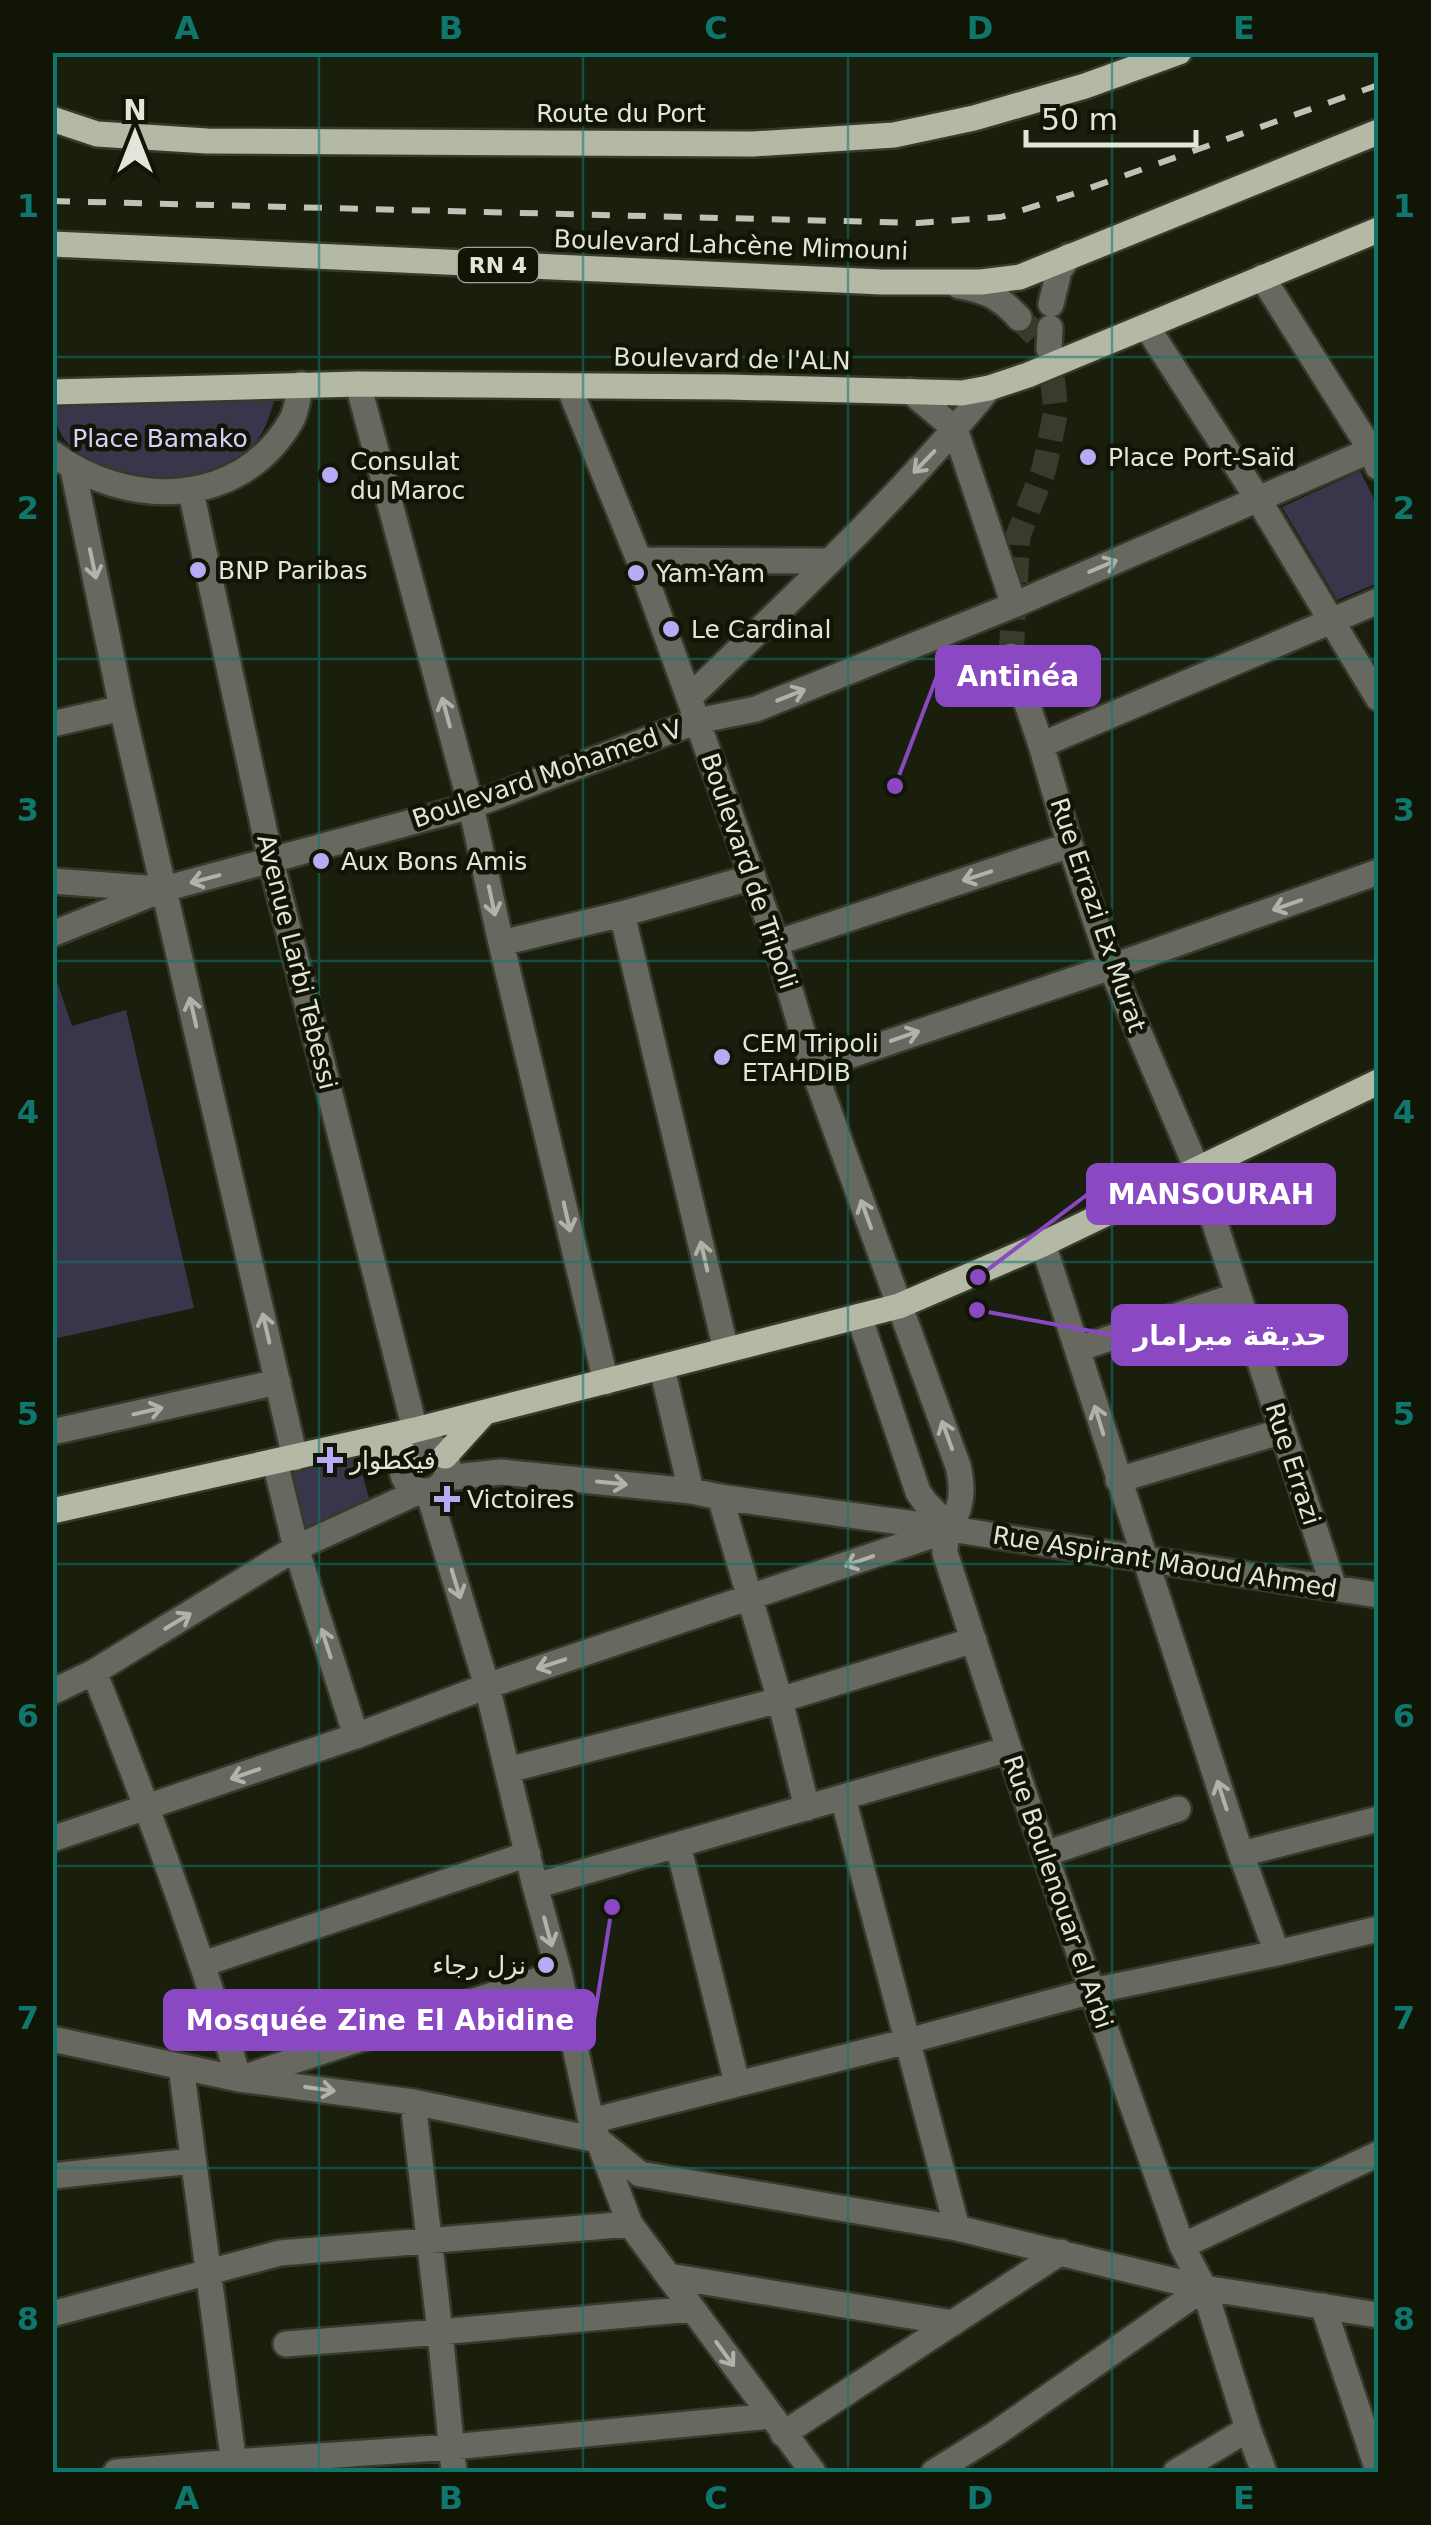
<svg xmlns="http://www.w3.org/2000/svg" width="1431" height="2525" viewBox="0 0 1431 2525" font-family="'DejaVu Sans','Noto Sans Arabic',sans-serif">
	<style>
		.green { fill: #39354b }
		.lines { fill: none; stroke-linecap: round; stroke-linejoin: round }
		.minor-tunnel { stroke: #383c2c; stroke-width: 25; stroke-dasharray: 25 12; stroke-linecap: butt }
		.minor-casing { stroke: #363a2a; stroke-width: 30 }
		.major-casing { stroke: #363a2a; stroke-width: 30 }
		.minor { stroke: #676960; stroke-width: 25 }
		.major { stroke: #b3b9a5; stroke-width: 25 }
		.rail { stroke: #bfc2b6; stroke-width: 6; stroke-dasharray: 18 18; stroke-linecap: butt }
		.oneway { stroke: #b1b3a9 }
		.grid { fill: none; stroke: #0f766e; stroke-width: 2.5; stroke-opacity: 0.55 }
		.poi-dot { fill: #baaaf6; stroke: #111505; stroke-width: 4 }
		.labels { text-anchor: middle; dominant-baseline: central; stroke-width: 9; stroke-linejoin: round; paint-order: stroke }
		.shield { fill: #111505; stroke: #a3a79a; stroke-width: 2.5 }
		.shield-label { font-size: 22px; font-weight: bold; fill: #e2e5da }
		.street-label { font-size: 25px; fill: #e2e5da; stroke: #111505 }
		.park-label { font-size: 25px; fill: #d8cffc; stroke: #111505 }
		.poi-label { font-size: 25px; fill: #e2e5da; stroke: #111505; text-anchor: start }
		.leader { fill: none; stroke: #8a48c3; stroke-width: 4 }
		.callout-dot { fill: #8a48c3; stroke: #111505; stroke-width: 4 }
		.callout { fill: #8a48c3; stroke: #8a48c3; stroke-width: 4 }
		.callout-label { font-size: 28px; text-anchor: middle; font-weight: bold; fill: #fff }
		.neatline { fill: none; stroke: #0f766e; stroke-width: 4 }
		.grid-label { font-size: 32px; text-anchor: middle; font-weight: bold; fill: #0f766e }
	</style>
	<rect width="100%" height="100%" fill="#1a1e0d"/>
	<path class="green" d="M 277,393 C 272,407 268,424 260,436 C 217,500 53,494 53,401 Z
		M 1360,471 L 1378,507 L 1378,583 L 1337,600 L 1282,507 Z
		M 52,967 L 72,1026 L 126,1010 L 194,1308 L 53,1339 Z
		M 357,1455 L 371,1505 L 303,1534 L 284,1472 Z"/>
	<g class="lines">
		<path class="minor-tunnel" d="M 1019,318 L 1036,335
			M 1011,656 L 1018,536 L 1044,469 L 1056,411 L 1049,349"/>
		<defs>
			<path id="minor" d="M 1262,277 L 1371,450 L 1378,467
				M 959,286 C 987,291 1000,297 1019,318
				M 1051,304 L 1059,271 L 1069,256
				M 1147,327 L 1258,499 L 1378,698
				M 1049,349 L 1050,328
				M 358,384 L 471,806 L 501,943 L 606,1382
				M 569,387 L 639,560 L 689,698 L 776,943 L 813,1068 L 958,1466 C 961,1479 963,1493 959,1506 C 955,1522 944,1535 945,1553 L 1009,1749 L 1092,1991 L 1182,2246 L 1204,2288 L 1248,2429 L 1264,2472
				M 910,391 L 955,429 L 1014,605
				M 52,453 C 127,509 240,509 291,421 C 297,411 298,396 301,384
				M 73,469 L 122,708 L 295,1458
				M 191,492 L 271,861 L 415,1430
				M 639,560 L 829,561
				M 1011,656 L 1041,745 L 1070,845 L 1111,967 L 1197,1169 L 1334,1588
				M 689,698 C 792,598 898,500 989,388
				M 52,724 L 122,708
				M 1041,745 L 1378,601
				M 52,881 L 159,889
				M 622,914 L 726,1350
				M 52,934 L 164,889 L 471,806 L 697,721 L 756,709 L 1014,605 L 1378,447
				M 501,943 L 622,914 L 753,877
				M 776,943 L 1070,845
				M 813,1068 L 1111,967 L 1378,872
				M 1043,1244 L 1241,1854 L 1277,1953
				M 859,1316 L 918,1492 L 925,1502 L 951,1529
				M 1078,1349 L 1238,1295
				M 662,1368 L 691,1491
				M 52,1432 L 278,1382
				M402 1468a23 23 0 1 1 46 0a23 23 0 1 1-46 0Z
				M 275,1462 L 296,1548 L 356,1736
				M 445,1478 L 501,1472 L 691,1491 L 720,1497 L 951,1529 L 1378,1595
				M 1118,1480 L 1283,1431
				M 428,1491 L 487,1686 L 535,1886 L 559,1973 L 591,2121 L 630,2224 L 813,2472
				M 720,1497 L 780,1700 L 807,1808
				M 94,1672 C 148,1806 196,1940 239,2079 L 559,1973
				M 52,1692 L 94,1672 L 296,1548 L 420,1491
				M 508,1770 L 780,1700 L 974,1640
				M 843,1798 L 957,2228
				M 52,1839 L 356,1736 L 487,1686 L 951,1529
				M 678,1845 L 737,2083
				M 1045,1854 L 1178,1809
				M 1241,1854 L 1378,1819
				M 535,1886 L 1009,1749
				M 203,1964 L 528,1854
				M 52,2039 L 239,2079 L 413,2102 L 598,2140 L 640,2174 L 957,2228 L 1204,2288 L 1378,2315
				M 181,2067 L 235,2472
				M 413,2102 L 440,2332 L 454,2472
				M 591,2121 L 908,2041 L 1092,1991 L 1277,1953 L 1378,1929
				M 52,2176 L 192,2161
				M 1182,2246 L 1378,2154
				M 669,2276 L 953,2323
				M 1323,2306 L 1378,2471
				M 52,2314 L 280,2253 L 630,2224
				M 286,2344 L 440,2332 L 692,2309
				M 783,2434 L 1061,2252
				M 116,2472 L 234,2462 L 452,2447 L 770,2416
				M 934,2472 L 995,2434 L 1204,2288
				M 1176,2472 L 1248,2429"/>
			<path id="major" d="M 52,119 L 97,134 L 207,141 L 753,144 L 894,135 L 974,118 L 1085,86 L 1179,52
				M 52,244 L 882,282 L 981,282 L 1020,277 L 1378,132
				M 52,392 L 358,384 L 728,387 L 962,393 L 989,388 L 1028,375 L 1378,230
				M 365,1442 L 406,1455
				M 445,1456 L 483,1414
				M 52,1511 L 415,1430 L 899,1306 L 1043,1244 L 1378,1082"/>
		</defs>
		<use href="#minor" class="minor-casing"/>
		<use href="#major" class="major-casing"/>
		<use href="#minor" class="minor"/>
		<use href="#major" class="major"/>
		<path class="rail" d="M 52,201 L 918,223 L 1001,217 L 1073,194 L 1378,85"/>
	</g>
	<defs><path id="oneway-shaft" d="M-6 0H5M1.5-3L5.5 0L1.5 3" fill="none" stroke-width="1.6" stroke-linecap="round" stroke-linejoin="round" transform="scale(2.5)"/></defs>
	<g class="oneway">
		<use href="#oneway-shaft" transform="translate(924 462) rotate(134)"/>
		<use href="#oneway-shaft" transform="translate(93 564) rotate(78)"/>
		<use href="#oneway-shaft" transform="translate(1103 566) rotate(-23)"/>
		<use href="#oneway-shaft" transform="translate(791 695) rotate(-22)"/>
		<use href="#oneway-shaft" transform="translate(446 712) rotate(-105)"/>
		<use href="#oneway-shaft" transform="translate(977 876) rotate(162)"/>
		<use href="#oneway-shaft" transform="translate(205 879) rotate(165)"/>
		<use href="#oneway-shaft" transform="translate(492 901) rotate(78)"/>
		<use href="#oneway-shaft" transform="translate(1287 905) rotate(161)"/>
		<use href="#oneway-shaft" transform="translate(193 1012) rotate(-103)"/>
		<use href="#oneway-shaft" transform="translate(905 1036) rotate(-19)"/>
		<use href="#oneway-shaft" transform="translate(866 1214) rotate(-110)"/>
		<use href="#oneway-shaft" transform="translate(567 1217) rotate(77)"/>
		<use href="#oneway-shaft" transform="translate(704 1256) rotate(-103)"/>
		<use href="#oneway-shaft" transform="translate(266 1328) rotate(-103)"/>
		<use href="#oneway-shaft" transform="translate(148 1411) rotate(-13)"/>
		<use href="#oneway-shaft" transform="translate(1099 1420) rotate(-107)"/>
		<use href="#oneway-shaft" transform="translate(947 1435) rotate(-110)"/>
		<use href="#oneway-shaft" transform="translate(612 1483) rotate(6)"/>
		<use href="#oneway-shaft" transform="translate(859 1561) rotate(161)"/>
		<use href="#oneway-shaft" transform="translate(456 1584) rotate(73)"/>
		<use href="#oneway-shaft" transform="translate(178 1621) rotate(-31)"/>
		<use href="#oneway-shaft" transform="translate(326 1643) rotate(-108)"/>
		<use href="#oneway-shaft" transform="translate(551 1664) rotate(162)"/>
		<use href="#oneway-shaft" transform="translate(245 1774) rotate(161)"/>
		<use href="#oneway-shaft" transform="translate(1222 1795) rotate(-108)"/>
		<use href="#oneway-shaft" transform="translate(548 1932) rotate(75)"/>
		<use href="#oneway-shaft" transform="translate(320 2089) rotate(8)"/>
		<use href="#oneway-shaft" transform="translate(725 2354) rotate(54)"/>
	</g>
	<path class="grid" d="M 319,52 L 319,2472M 583,52 L 583,2472M 848,52 L 848,2472M 1112,52 L 1112,2472M 52,357 L 1378,357M 52,659 L 1378,659M 52,961 L 1378,961M 52,1262 L 1378,1262M 52,1564 L 1378,1564M 52,1866 L 1378,1866M 52,2168 L 1378,2168"/>
	<g class="poi-dot">
		<circle cx="1088" cy="457" r="10"/>
		<circle cx="330" cy="475" r="10"/>
		<circle cx="198" cy="570" r="10"/>
		<circle cx="636" cy="573" r="10"/>
		<circle cx="671" cy="629" r="10"/>
		<circle cx="321" cy="861" r="10"/>
		<circle cx="722" cy="1057" r="10"/>
		<path d="M325 1445h10v10h10v10h-10v10h-10v-10h-10v-10h10z"/>
		<path d="M442 1484h10v10h10v10h-10v10h-10v-10h-10v-10h10z"/>
		<circle cx="546" cy="1965" r="10"/>
	</g>
	<g class="labels">
		<rect class="shield" x="458" y="248" width="80" height="34" rx="8"/>
		<g class="shield-label">
			<text x="498" y="265">RN 4</text>
		</g>
		<g class="street-label">
			<text x="621" y="113">Route du Port</text>
			<text transform="translate(731 245) rotate(2)">Boulevard Lahcène Mimouni</text>
			<text transform="translate(732 359) rotate(1)">Boulevard de l'ALN</text>
			<text transform="translate(547 774) rotate(-19)">Boulevard Mohamed V</text>
			<text transform="translate(749 871) rotate(71)">Boulevard de Tripoli</text>
			<text transform="translate(1098 915) rotate(71)">Rue Errazi Ex Murat</text>
			<text transform="translate(297 962) rotate(76)">Avenue Larbi Tebessi</text>
			<text transform="translate(1293 1464) rotate(72)">Rue Errazi</text>
			<text transform="translate(1165 1562) rotate(9)">Rue Aspirant Maoud Ahmed</text>
			<text transform="translate(1058 1892) rotate(71)">Rue Boulenouar el Arbi</text>
		</g>
		<g class="park-label">
			<text x="160" y="438">Place Bamako</text>
		</g>
		<g class="poi-label">
			<text x="1108" y="457">Place Port-Saïd</text>
			<text x="350" y="461">Consulat<tspan x="350" dy="29">du Maroc</tspan></text>
			<text x="218" y="570">BNP Paribas</text>
			<text x="656" y="573">Yam-Yam</text>
			<text x="691" y="629">Le Cardinal</text>
			<text x="341" y="861">Aux Bons Amis</text>
			<text x="742" y="1043">CEM Tripoli<tspan x="742" dy="29">ETAHDIB</tspan></text>
			<text x="350" y="1460">فيكطوار</text>
			<text x="467" y="1499">Victoires</text>
			<text x="526" y="1965" text-anchor="end">نزل رجاء</text>
		</g>
	</g>
	<path class="leader" d="M895 786L937 676M978 1277L1088 1194M977 1310L1113 1335M612 1907L594 2020"/>
	<g class="callout-dot">
		<circle cx="895" cy="786" r="10"/>
		<circle cx="978" cy="1277" r="10"/>
		<circle cx="977" cy="1310" r="10"/>
		<circle cx="612" cy="1907" r="10"/>
	</g>
	<g class="callout">
		<rect x="937" y="647" width="162" height="58" rx="10"/>
		<rect x="1088" y="1165" width="246" height="58" rx="10"/>
		<rect x="1113" y="1306" width="233" height="58" rx="10"/>
		<rect x="165" y="1991" width="429" height="58" rx="10"/>
	</g>
	<g class="callout-label">
		<text x="1018" y="686">Antinéa</text>
		<text x="1211" y="1204">MANSOURAH</text>
		<text x="1230" y="1345">حديقة ميرامار</text>
		<text x="380" y="2030">Mosquée Zine El Abidine</text>
	</g>
	<rect width="1431" height="2525" fill="none" stroke="#111505" stroke-width="110"/>
	<g transform="translate(135 135)" stroke="#111505" stroke-width="8" paint-order="stroke">
	<path d="M0-8L18 38L0 25L-18 38Z" fill="#e2e5da"/>
	<text y="-15" font-size="28" font-weight="bold" text-anchor="middle" fill="#e2e5da">N</text>
	</g>
	<path d="M1026 130v15h170v-15" fill="none" stroke="#e2e5da" stroke-width="5"/>
	<text x="1041" y="130" font-size="30" fill="#e2e5da" stroke="#111505" stroke-width="8" paint-order="stroke">50 m</text>
	<rect x="55" y="55" width="1321" height="2415" class="neatline"/>
	<g class="grid-label">
		<text x="187" y="39">A</text>
		<text x="451" y="39">B</text>
		<text x="716" y="39">C</text>
		<text x="980" y="39">D</text>
		<text x="1244" y="39">E</text>
		<text x="28" y="217">1</text>
		<text x="1404" y="217">1</text>
		<text x="28" y="519">2</text>
		<text x="1404" y="519">2</text>
		<text x="28" y="821">3</text>
		<text x="1404" y="821">3</text>
		<text x="28" y="1123">4</text>
		<text x="1404" y="1123">4</text>
		<text x="28" y="1425">5</text>
		<text x="1404" y="1425">5</text>
		<text x="28" y="1727">6</text>
		<text x="1404" y="1727">6</text>
		<text x="28" y="2029">7</text>
		<text x="1404" y="2029">7</text>
		<text x="28" y="2330">8</text>
		<text x="1404" y="2330">8</text>
		<text x="187" y="2509">A</text>
		<text x="451" y="2509">B</text>
		<text x="716" y="2509">C</text>
		<text x="980" y="2509">D</text>
		<text x="1244" y="2509">E</text>
	</g>
</svg>
